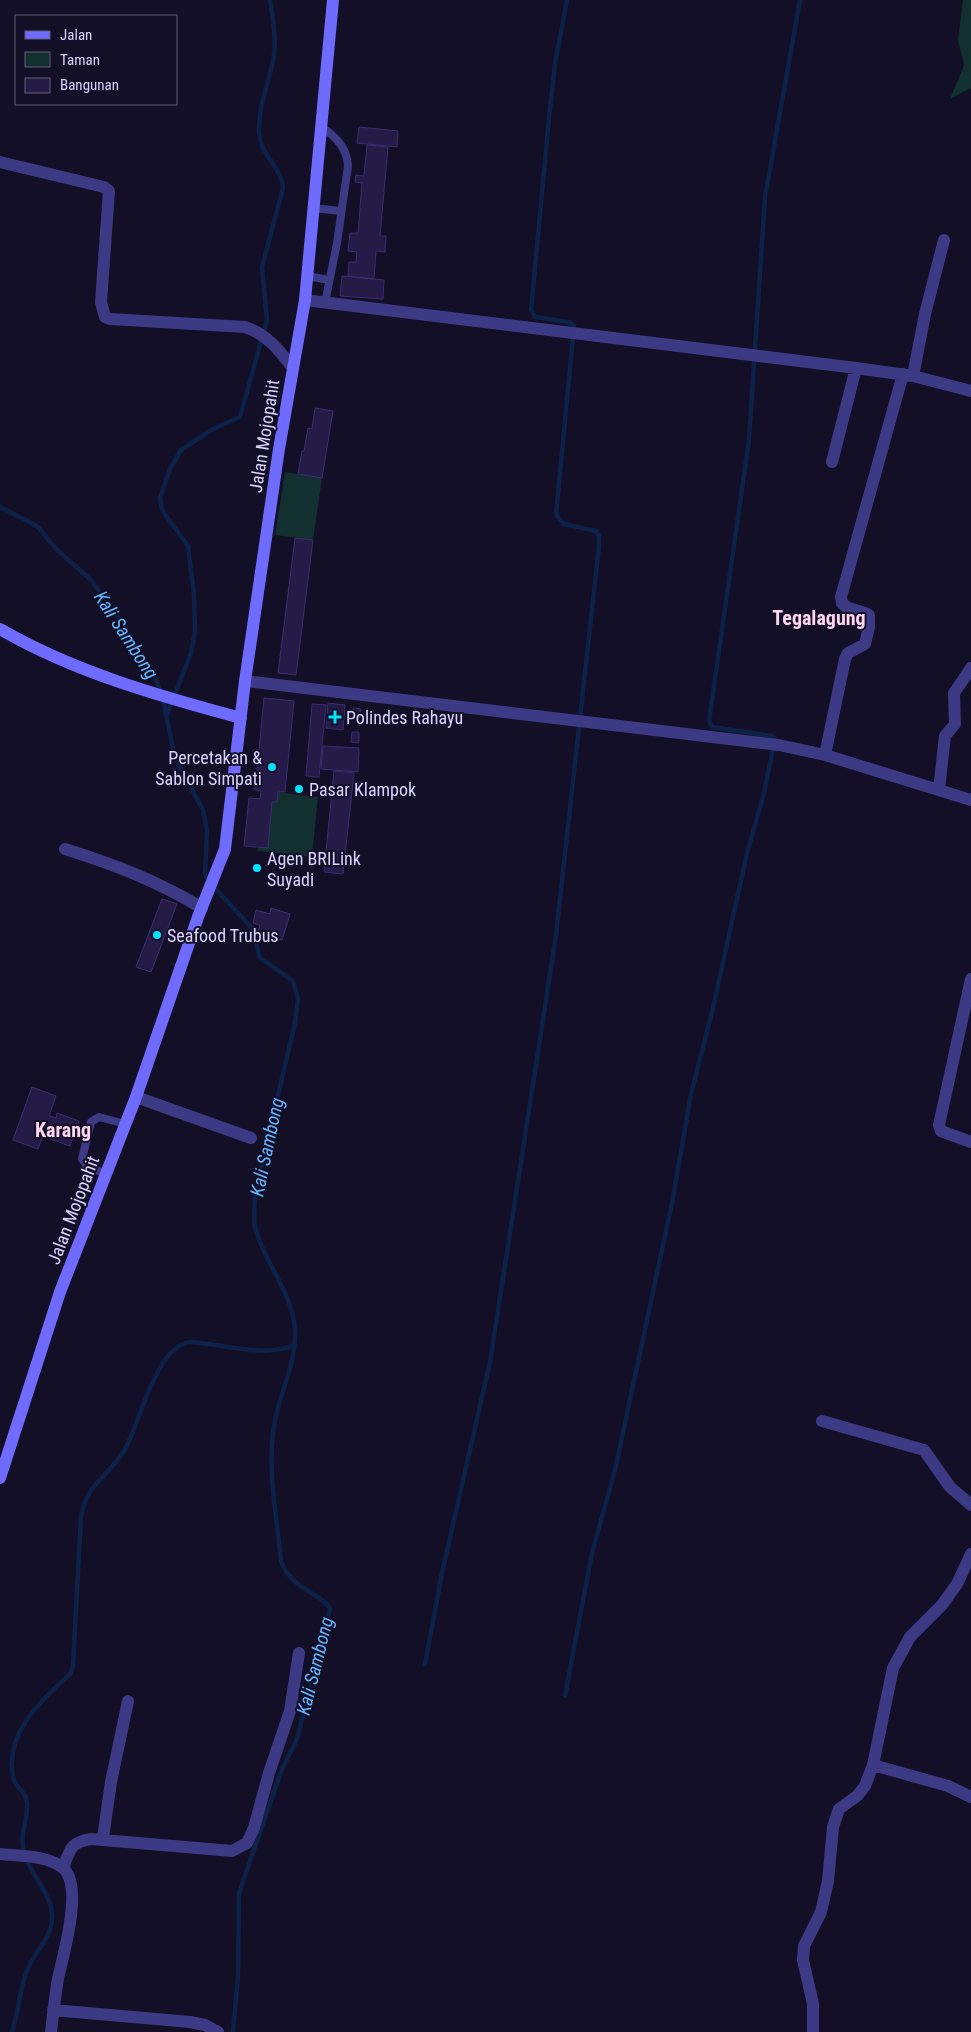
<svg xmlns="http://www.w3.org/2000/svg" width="971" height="2032" viewBox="0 0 971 2032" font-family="'Roboto Condensed',sans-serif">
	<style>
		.green { fill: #12302f }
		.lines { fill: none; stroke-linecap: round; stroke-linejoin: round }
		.stream { stroke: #0c2248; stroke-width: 4.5 }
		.building { fill: #241b47; stroke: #3b2d73 }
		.lane { stroke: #3d3a85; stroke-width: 8 }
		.street { stroke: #3d3a85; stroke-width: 12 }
		.secondary { stroke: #6f6bff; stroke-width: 12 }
		.poi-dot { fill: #00e5ff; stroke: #130f26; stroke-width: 2 }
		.labels { text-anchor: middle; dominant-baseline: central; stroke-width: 4; stroke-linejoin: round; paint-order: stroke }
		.street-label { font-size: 18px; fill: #d9d4ff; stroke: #130f26 }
		.poi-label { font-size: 18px; fill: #d9d4ff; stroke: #130f26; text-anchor: start }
		.water-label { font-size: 19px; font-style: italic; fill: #62b6ff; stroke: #130f26 }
		.quarter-label { font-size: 20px; font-weight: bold; fill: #ffd6f0; stroke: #130f26 }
	</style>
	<rect width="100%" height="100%" fill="#130f26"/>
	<path class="green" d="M 963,0 L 971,0 L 971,88 L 950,99 L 964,65 L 958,40 Z
		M 285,472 L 322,478 L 313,540 L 275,535 Z
		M 265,791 L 318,797 L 312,857 L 258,851 Z"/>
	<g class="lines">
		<path class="stream" d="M 0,507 L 37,526 L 57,550 L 90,579 L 115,612 L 155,677 L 162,695 L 175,758 L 203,810 L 207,830 L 205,874 L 209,882 L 252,928 L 260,958 L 293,981 L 298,999 L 295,1023 L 255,1193 C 255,1204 253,1216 255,1227 C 264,1263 292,1291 295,1329 C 297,1364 277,1398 273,1432 C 268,1475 277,1518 281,1561 C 291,1590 325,1595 330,1609 L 297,1739 L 282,1769 L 239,1893 L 238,1976 L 233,2032
			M 166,717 L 191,653 L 195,632 L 194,595 L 188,546 L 162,510 L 160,498 L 170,469 L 181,450 L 213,429 L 240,417 L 267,320 L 262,267 L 283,188 C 282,167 260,155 259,133 C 258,108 268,85 273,61 C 277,41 273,20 270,0
			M 425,1664 L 442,1573 L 490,1362 L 538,1052 L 556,935 L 599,546 L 599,536 L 596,531 L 564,524 L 556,515 L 574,326 L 569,322 L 535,317 L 531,310 L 549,118 L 555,64 L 567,0
			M 565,1696 L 592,1553 L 615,1470 L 672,1203 L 691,1094 L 713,1008 L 747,853 L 764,793 L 775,739 L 772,736 L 712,727 L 709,721 L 749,440 L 765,197 L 800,0
			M 12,2032 C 20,2009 19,1984 31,1962 C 38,1949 52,1935 52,1918 C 53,1896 32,1876 25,1856 C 18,1834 28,1823 27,1803 C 27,1792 15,1788 13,1777 C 4,1733 42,1700 71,1673 L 73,1666 L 81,1516 C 87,1483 108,1477 124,1451 C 140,1425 155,1345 191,1342 C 221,1344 266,1358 294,1345"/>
	</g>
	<path class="building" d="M 359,127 L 398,131 L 397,147 L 357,143 Z
		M 367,145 L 388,147 L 380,236 L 386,236 L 385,252 L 376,251 L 374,279 L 348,276 L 349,262 L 356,262 L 357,252 L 348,251 L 350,233 L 358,233 L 362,183 L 355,182 L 356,175 L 364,176 Z
		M 342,276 L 384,280 L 383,299 L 340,296 Z
		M 315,408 L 333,411 L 322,478 L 298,474 L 302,451 L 304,451 L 308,428 L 312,429 Z
		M 295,538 L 313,540 L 296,675 L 278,673 Z
		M 264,698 L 294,701 L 285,792 L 278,792 L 277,802 L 272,802 L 268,848 L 244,846 L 249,798 L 260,799 L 261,791 L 255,790 Z
		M 328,703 L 345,705 L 343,730 L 326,728 Z
		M 312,704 L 326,705 L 319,777 L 306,776 Z
		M 353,708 L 361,709 L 360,719 L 353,719 Z
		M 352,732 L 359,732 L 359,743 L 351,742 Z
		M 323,746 L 359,748 L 358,772 L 321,769 Z
		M 334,771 L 354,773 L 343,874 L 324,872 Z
		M 162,899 L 177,904 L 151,972 L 136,967 Z
		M 271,908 L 290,914 L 282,940 L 258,932 L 260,925 L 253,923 L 256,910 L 270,914 Z
		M 32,1087 L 56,1096 L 49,1116 L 56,1118 L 57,1113 L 79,1121 L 70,1146 L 50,1139 L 52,1132 L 45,1130 L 38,1149 L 13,1140 Z"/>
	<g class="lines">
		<path class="lane" d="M 321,127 C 336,136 347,148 348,166 L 337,243 L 325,303
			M 314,208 L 341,211
			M 307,276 L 329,280
			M 106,1174 L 87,1166 L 82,1159 L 91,1122 L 99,1117 L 125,1124"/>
		<path class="street" d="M 0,162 L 104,187 L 109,191 L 101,302 L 105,317 L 110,319 L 245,327 C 267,334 279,350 293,368
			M 305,300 L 856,368 L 913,376 L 971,391
			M 913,376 L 925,314 L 944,240
			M 832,462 L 856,368
			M 245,681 L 779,745 L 825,755 L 971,800
			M 825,755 L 845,659 L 848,653 L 865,644 L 869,627 L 869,615 C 861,609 849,612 842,603 L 841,597 L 903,374
			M 939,790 L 945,736 L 955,724 L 954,693 L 971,668
			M 65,849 C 116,865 157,881 202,908
			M 971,979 L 939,1125 L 941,1131 L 971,1142
			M 136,1097 L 251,1138
			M 822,1421 L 924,1450 L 950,1487 L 971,1505
			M 873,1765 L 948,1786 L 971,1797
			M 103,1838 L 111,1782 L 128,1701
			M 0,1854 C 19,1856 48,1855 63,1868 C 84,1886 63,1955 58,1979 C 55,1996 53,2014 51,2032
			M 63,1868 C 70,1849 71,1842 91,1839 L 232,1851 L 247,1843 L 254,1828 L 269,1773 L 290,1711 L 299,1653
			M 53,2010 L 190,2022 L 205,2025 L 218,2032
			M 813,2032 L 813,2004 L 803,1960 L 804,1946 L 821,1912 L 828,1881 L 833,1827 L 839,1809 L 857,1796 L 865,1786 L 873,1765 L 893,1668 L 910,1637 L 942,1605 L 957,1584 L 971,1554"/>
		<path class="secondary" d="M 0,629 C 74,672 159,696 241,718
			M 0,1478 L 60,1292 L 136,1097 L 198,917 L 225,849 L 245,681 L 279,449 L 305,300 L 333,0"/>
	</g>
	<g class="poi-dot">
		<path d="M332.5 709.5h5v5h5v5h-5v5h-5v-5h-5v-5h5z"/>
		<circle cx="272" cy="767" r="5"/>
		<circle cx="299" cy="789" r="5"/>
		<circle cx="257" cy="868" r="5"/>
		<circle cx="157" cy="935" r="5"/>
	</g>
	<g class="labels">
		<g class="street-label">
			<text transform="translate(264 436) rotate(-81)">Jalan Mojopahit</text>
			<text transform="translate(73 1210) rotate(-69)">Jalan Mojopahit</text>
		</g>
		<g class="poi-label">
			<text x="346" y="717">Polindes Rahayu</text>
			<text x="262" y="757" text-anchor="end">Percetakan &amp;<tspan x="262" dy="21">Sablon Simpati</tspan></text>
			<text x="309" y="789">Pasar Klampok</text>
			<text x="267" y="858">Agen BRILink<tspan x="267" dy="21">Suyadi</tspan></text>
			<text x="167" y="935">Seafood Trubus</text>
		</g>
		<g class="water-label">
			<text transform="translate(126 635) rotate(57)">Kali Sambong</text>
			<text transform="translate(267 1147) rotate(-78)">Kali Sambong</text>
			<text transform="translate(315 1666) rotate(-76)">Kali Sambong</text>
		</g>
		<g class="quarter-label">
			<text x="819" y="618">Tegalagung</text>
			<text x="63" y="1130">Karang</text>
		</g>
	</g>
	<rect x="15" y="15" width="162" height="90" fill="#130f26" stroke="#625e7d"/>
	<rect x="25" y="31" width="25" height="8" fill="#6f6bff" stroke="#625e7d"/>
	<text x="60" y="40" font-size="15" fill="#d9d4ff">Jalan</text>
	<rect x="25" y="52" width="25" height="15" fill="#12302f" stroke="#625e7d"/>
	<text x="60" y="65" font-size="15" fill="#d9d4ff">Taman</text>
	<rect x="25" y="78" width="25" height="15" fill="#241b47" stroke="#625e7d"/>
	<text x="60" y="90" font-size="15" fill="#d9d4ff">Bangunan</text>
</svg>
